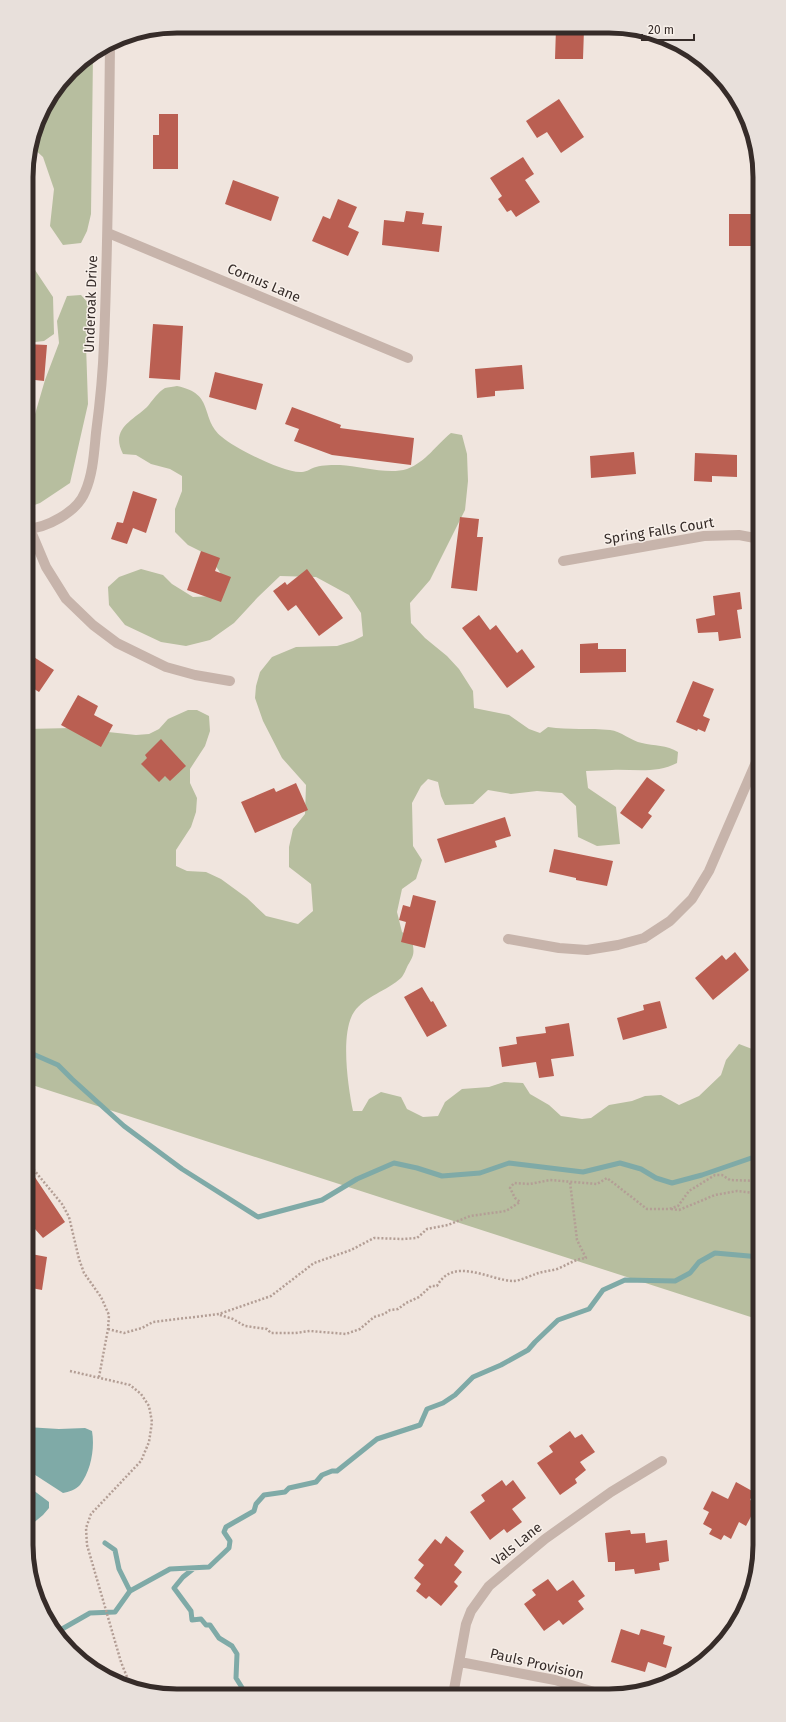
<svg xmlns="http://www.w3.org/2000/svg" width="786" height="1722" viewBox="0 0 786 1722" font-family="'Fira Sans',sans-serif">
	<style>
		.green { fill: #b7be9f }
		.water { fill: #7faaa7 }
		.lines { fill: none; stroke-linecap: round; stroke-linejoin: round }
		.stream { stroke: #7faaa7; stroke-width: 5 }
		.building { fill: #ba5f52 }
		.path { stroke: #b39e95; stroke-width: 2.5; stroke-dasharray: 2 2; stroke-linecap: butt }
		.street { stroke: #c7b4ab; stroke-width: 10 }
		.labels { text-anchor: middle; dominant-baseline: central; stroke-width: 3; stroke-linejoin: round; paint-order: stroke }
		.street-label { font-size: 14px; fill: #362c29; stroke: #f8f0ea }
		.rim { fill: none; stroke: #362c29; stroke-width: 5 }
	</style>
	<rect width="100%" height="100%" fill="#f0e5de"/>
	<path class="green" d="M 93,54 L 91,214 L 87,231 L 81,243 L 63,245 L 50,226 L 54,189 L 43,157 L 32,147 L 42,110 L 77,64 Z
		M 26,251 L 35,270 L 53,297 L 54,334 L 44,341 L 26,343 Z
		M 81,295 L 90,305 L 86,345 L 88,404 L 70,483 L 40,503 L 26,508 L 26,435 L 33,421 L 45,380 L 59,343 L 57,321 L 67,296 Z
		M 177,386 C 216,394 199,418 222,437 C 234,448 286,474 302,472 C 307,472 311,468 316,467 C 323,465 333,465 340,465 C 360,466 388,475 407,469 C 426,462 436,445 451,433 L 462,435 L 467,454 L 468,481 L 465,510 L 430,580 L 410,603 L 411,623 L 425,638 L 447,656 L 459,669 L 473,691 L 474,708 L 509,715 L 529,729 L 540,733 L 548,727 C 569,730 590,728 610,730 C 621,731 631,741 642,743 C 654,746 667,745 678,752 L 677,763 C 656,774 634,769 612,770 C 603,770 595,771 586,771 L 588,788 L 616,807 L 620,844 L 597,846 L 578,837 L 576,806 L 562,793 L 537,791 L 511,794 L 488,790 L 473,804 L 445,805 L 441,796 L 438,782 L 428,779 L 421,786 L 412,803 L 413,846 L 422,860 L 416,879 L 402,889 L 397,912 L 402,932 L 412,939 C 414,952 415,954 408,965 C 406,969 404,975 401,978 C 387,991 365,996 354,1012 C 340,1033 348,1087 353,1111 L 362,1111 L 369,1099 L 381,1092 L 401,1097 L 407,1109 L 423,1117 L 438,1116 L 445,1102 L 462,1089 L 489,1087 L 504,1082 L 523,1083 L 530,1094 L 549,1105 L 561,1116 L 582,1119 L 591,1118 L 609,1105 L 632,1101 L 645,1096 L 661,1095 L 679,1105 L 699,1096 L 721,1075 L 726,1060 L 739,1044 L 760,1052 L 760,1320 L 26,1083 L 26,729 L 71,728 L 136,735 L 149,734 L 159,729 L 168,719 L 188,710 L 197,710 L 209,716 L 210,731 L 205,746 L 190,769 L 190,783 L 197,798 L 196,812 L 191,827 L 176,850 L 176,866 L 187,871 L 206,872 L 221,879 L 247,898 L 266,916 L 298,924 L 313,911 L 311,884 L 289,867 L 289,847 L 293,829 L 305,814 L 306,785 L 282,758 L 263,721 L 255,698 L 256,686 L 260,672 L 272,657 L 296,647 L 337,646 L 353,641 L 363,636 L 361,613 L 349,595 L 316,577 L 280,576 L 258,597 L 234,623 L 210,640 L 186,646 L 161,642 L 125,625 L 109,605 L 108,587 L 119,577 L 141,569 L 163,575 L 172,584 L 193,597 L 213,596 L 228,584 L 208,555 L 188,545 L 175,532 L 175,509 L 182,491 L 182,476 L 170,469 L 151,464 L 136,455 L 123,454 C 110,429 132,421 147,407 C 152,401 158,392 165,388 C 168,387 174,387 177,386 Z"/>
	<path class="water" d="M 26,1427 L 59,1429 L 85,1428 L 92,1431 C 95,1448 91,1471 80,1485 C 75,1490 69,1492 63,1493 L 26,1469 Z
		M 26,1488 L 33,1490 L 49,1502 L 49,1508 L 43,1515 L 26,1529 Z"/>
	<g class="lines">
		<path class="stream" d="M 26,1051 L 58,1065 L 72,1079 L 124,1126 L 182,1169 L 258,1217 L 322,1200 L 357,1179 L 394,1163 L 417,1168 L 442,1176 L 480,1173 L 509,1163 L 583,1172 L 620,1163 L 641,1169 L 656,1178 L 672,1183 L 702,1175 L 760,1155
			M 105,1543 L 115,1550 L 119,1569 L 130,1591
			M 193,1569 L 183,1577 L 174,1588 L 191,1611 L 192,1620 L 201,1619 L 206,1625 L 210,1625 L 219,1638 L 232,1646 L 237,1654 L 236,1678 L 246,1694
			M 59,1636 L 62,1629 L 90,1613 L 115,1612 L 130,1591 L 170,1569 L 209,1567 L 229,1548 L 230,1541 L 224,1532 L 226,1527 L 254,1511 L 256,1504 L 264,1495 L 285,1492 L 289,1488 L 316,1482 L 322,1475 L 332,1471 L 337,1471 L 377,1439 L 420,1425 L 427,1409 L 443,1403 L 455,1395 L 473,1377 L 501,1365 L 528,1350 L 535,1342 L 558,1320 L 589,1309 L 603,1290 L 625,1280 L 675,1281 L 690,1273 L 699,1262 L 715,1253 L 760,1257"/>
	</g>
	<path class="building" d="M 556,28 L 584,29 L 583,59 L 555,59 Z
		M 559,99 L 584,137 L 561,153 L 547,132 L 537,138 L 526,121 Z
		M 159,114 L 178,114 L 178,169 L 153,169 L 153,135 L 159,135 Z
		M 523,157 L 534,174 L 525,180 L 540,202 L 516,217 L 511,210 L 507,212 L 498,199 L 502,196 L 490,178 Z
		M 233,180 L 279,197 L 271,221 L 225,204 Z
		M 338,199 L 357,207 L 348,227 L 359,232 L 348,256 L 312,241 L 323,216 L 330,219 Z
		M 406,211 L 424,213 L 422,224 L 442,226 L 439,252 L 382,245 L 384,220 L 404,222 Z
		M 729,214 L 760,214 L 760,246 L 729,246 Z
		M 153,324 L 183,326 L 180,380 L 149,378 Z
		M 26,344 L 47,345 L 44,381 L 26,379 Z
		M 522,365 L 524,389 L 495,391 L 495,396 L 477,398 L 475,369 Z
		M 215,372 L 263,384 L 256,410 L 209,397 Z
		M 292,407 L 341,425 L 340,428 L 414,438 L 411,465 L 332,455 L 294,441 L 299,429 L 285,424 Z
		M 634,452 L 636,474 L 591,478 L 590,456 Z
		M 695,453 L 737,455 L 737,477 L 712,476 L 712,482 L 694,481 Z
		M 133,491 L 157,499 L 146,533 L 133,528 L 127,544 L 111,539 L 117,522 L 123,523 Z
		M 460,517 L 479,519 L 477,537 L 483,537 L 477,591 L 451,588 Z
		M 201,551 L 220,558 L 215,571 L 231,577 L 221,602 L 187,590 Z
		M 307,569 L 343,618 L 319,636 L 296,605 L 288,611 L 273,591 L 285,582 L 287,585 Z
		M 740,592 L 742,609 L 737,610 L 741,638 L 719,641 L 718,632 L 698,633 L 696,619 L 715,615 L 713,596 Z
		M 479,615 L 490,630 L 496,625 L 517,653 L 522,649 L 535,667 L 507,688 L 462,628 Z
		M 598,643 L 598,649 L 626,649 L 626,672 L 580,673 L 580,644 Z
		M 26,652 L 54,670 L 39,692 L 26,684 Z
		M 693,681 L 714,689 L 703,716 L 710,719 L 705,732 L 698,729 L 697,731 L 676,722 Z
		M 78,695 L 98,706 L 94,715 L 113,725 L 101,747 L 61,725 Z
		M 161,739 L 186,766 L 170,781 L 165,776 L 159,782 L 141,764 L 147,758 L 145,755 Z
		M 647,777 L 665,790 L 648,813 L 652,816 L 642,829 L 620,813 Z
		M 296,783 L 308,810 L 255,833 L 241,802 L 274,788 L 276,792 Z
		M 505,817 L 511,836 L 495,841 L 497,847 L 445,863 L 437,839 Z
		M 554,849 L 613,861 L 607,886 L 576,880 L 576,878 L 549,872 Z
		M 413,895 L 436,901 L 425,948 L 401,942 L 406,922 L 399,920 L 403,905 L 410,907 Z
		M 735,952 L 749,970 L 713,1000 L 695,978 L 722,955 L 726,960 Z
		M 422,987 L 431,1002 L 433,1001 L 447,1026 L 427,1037 L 404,997 Z
		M 660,1001 L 667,1028 L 623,1040 L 617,1018 L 644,1010 L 643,1005 Z
		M 569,1023 L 574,1056 L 551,1059 L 554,1076 L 539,1078 L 536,1062 L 502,1067 L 499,1047 L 517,1044 L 516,1037 L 546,1033 L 545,1027 Z
		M 26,1164 L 65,1222 L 43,1238 L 26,1219 Z
		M 26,1253 L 47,1257 L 42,1290 L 26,1287 Z
		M 570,1431 L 575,1438 L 582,1434 L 595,1452 L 580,1462 L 586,1470 L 575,1479 L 577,1483 L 560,1495 L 537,1463 L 553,1452 L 549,1446 Z
		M 502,1480 L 506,1486 L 513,1480 L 526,1498 L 512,1509 L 522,1522 L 507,1533 L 504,1529 L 490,1540 L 470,1512 L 485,1501 L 481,1495 Z
		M 736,1482 L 754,1492 L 750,1500 L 758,1503 L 746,1526 L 739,1522 L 731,1539 L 724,1535 L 721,1540 L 709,1534 L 712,1529 L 703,1524 L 709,1512 L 703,1509 L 712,1491 L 728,1499 Z
		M 630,1530 L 631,1534 L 645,1533 L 646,1543 L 667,1540 L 669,1561 L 659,1563 L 660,1570 L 635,1574 L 634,1569 L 615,1571 L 615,1562 L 608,1562 L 605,1533 Z
		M 446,1536 L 464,1551 L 454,1565 L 462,1572 L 454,1582 L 458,1586 L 441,1606 L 429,1596 L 426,1599 L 416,1591 L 421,1584 L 414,1578 L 424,1565 L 418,1560 L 435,1539 L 441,1544 Z
		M 548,1579 L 557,1591 L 573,1580 L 585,1596 L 578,1601 L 584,1609 L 563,1625 L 559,1620 L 544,1631 L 524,1604 L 536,1595 L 532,1590 Z
		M 621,1629 L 639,1635 L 641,1629 L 665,1636 L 663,1644 L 672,1647 L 666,1668 L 648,1662 L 645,1672 L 611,1662 Z"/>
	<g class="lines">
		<path class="path" d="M 26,1166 L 34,1170 L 62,1204 L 69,1217 L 79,1259 L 84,1273 L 101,1297 L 109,1315 L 108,1329 L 99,1377
			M 671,1209 L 679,1210 L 715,1195 L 737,1191 L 755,1193 L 760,1192
			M 220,1315 L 233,1319 L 245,1326 L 267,1329 L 271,1333 L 295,1333 L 310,1331 L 346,1334 L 360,1329 L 374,1317 L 384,1314 L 390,1310 L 398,1309 L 406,1303 L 419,1297 L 431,1286 L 437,1286 C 453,1256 489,1280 513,1281 C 520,1281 529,1276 536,1274 C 543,1271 550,1271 557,1269 C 567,1265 575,1259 586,1258 L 577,1240 L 570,1182
			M 108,1329 L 124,1333 L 142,1328 L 153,1322 L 219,1314 L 271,1296 L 314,1263 L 351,1250 L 374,1238 L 402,1239 L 417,1238 L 427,1229 L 448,1225 L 470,1216 L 506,1211 L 520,1202 L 515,1198 L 510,1188 L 514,1183 L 530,1184 L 550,1180 L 597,1184 L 607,1178 L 647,1209 L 669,1209 L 678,1206 L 689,1191 L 715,1175 L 722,1175 L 730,1180 L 760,1181
			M 70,1371 L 130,1385 L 141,1394 L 149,1406 L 152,1422 L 149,1442 L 141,1461 L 91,1514 L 86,1528 L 87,1545 L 121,1662 L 131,1687"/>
		<path class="street" d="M 108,233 L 408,358
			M 26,529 C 47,528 77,512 85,492 C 93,474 94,453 96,433 C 100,403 103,373 104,343 C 108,243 109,143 110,43
			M 30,529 L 46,567 L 66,599 L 93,625 L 117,643 L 166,667 L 195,675 L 230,681
			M 563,561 L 704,536 L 739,535 L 760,539
			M 508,939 L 559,948 L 587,950 L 618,945 L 644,938 L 670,921 L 692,899 L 709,871 L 760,753
			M 460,1662 L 555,1680 L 607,1696
			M 453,1695 L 466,1624 L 471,1611 L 489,1586 L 545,1539 L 611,1492 L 662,1461"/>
	</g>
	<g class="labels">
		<g class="street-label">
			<text transform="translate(264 283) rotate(23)">Cornus Lane</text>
			<text transform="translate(91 304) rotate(-88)">Underoak Drive</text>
			<text transform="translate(659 531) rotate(-9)">Spring Falls Court</text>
			<text transform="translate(517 1544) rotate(-39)">Vals Lane</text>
			<text transform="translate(537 1664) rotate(13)">Pauls Provision</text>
		</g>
	</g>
	<path d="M0 0H786V1722H0ZM177 33H609A144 144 0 0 1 753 177V1545A144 144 0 0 1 609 1689H177A144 144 0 0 1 33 1545V177A144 144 0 0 1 177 33Z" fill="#e8e0db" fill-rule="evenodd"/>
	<path class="rim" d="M177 33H609A144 144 0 0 1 753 177V1545A144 144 0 0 1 609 1689H177A144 144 0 0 1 33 1545V177A144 144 0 0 1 177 33Z"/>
	<path d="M642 34v6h52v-6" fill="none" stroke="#362c29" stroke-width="2"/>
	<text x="648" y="34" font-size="12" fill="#362c29" stroke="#f8f0ea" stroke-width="3" paint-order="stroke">20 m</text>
</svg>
